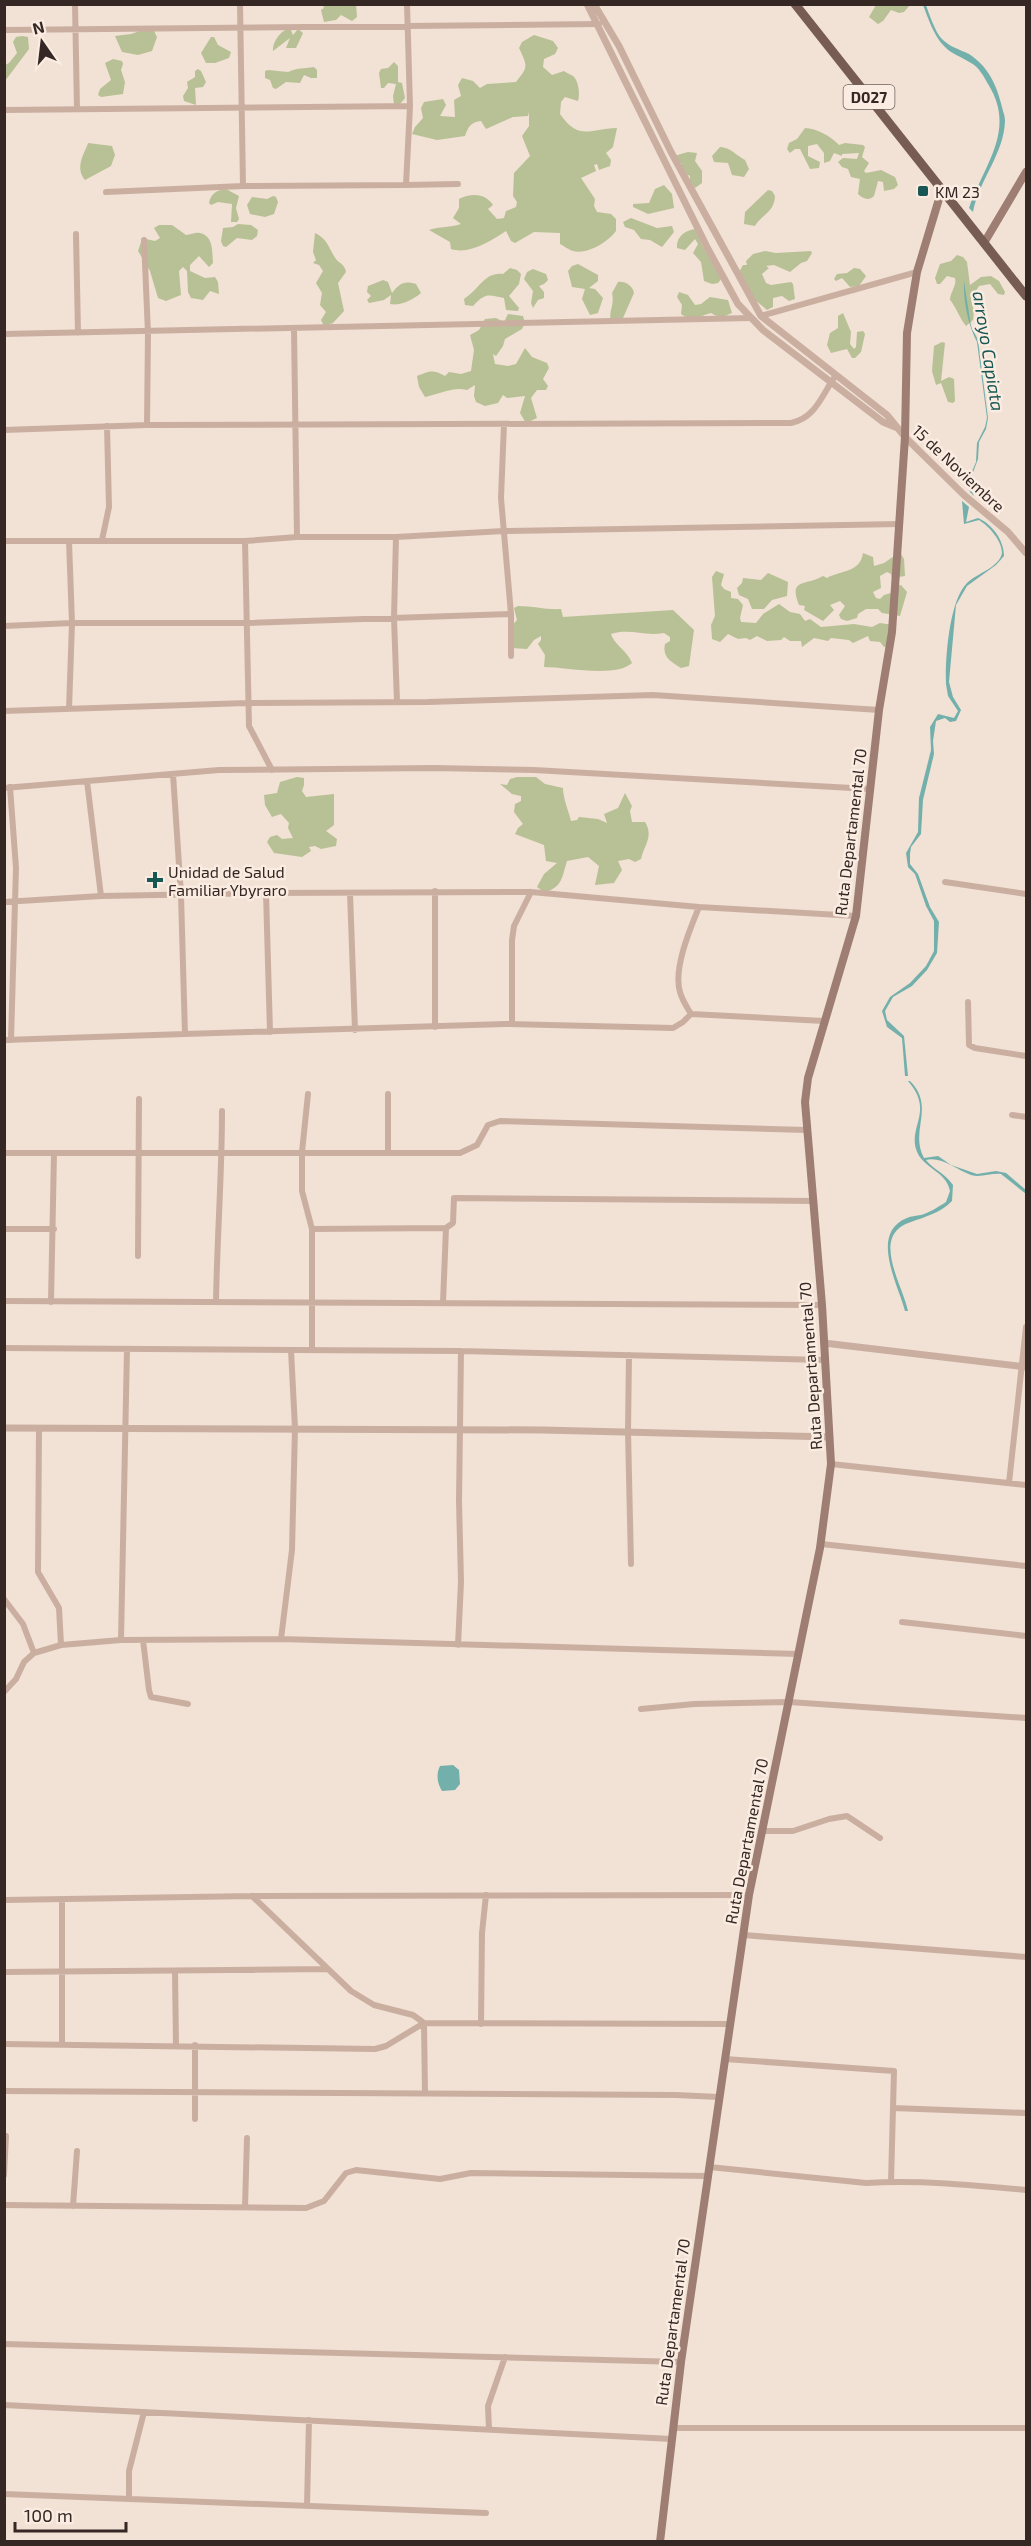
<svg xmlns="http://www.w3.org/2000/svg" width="1031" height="2546" viewBox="0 0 1031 2546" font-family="'Exo 2',sans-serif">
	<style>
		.green { fill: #b8c195 }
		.water { fill: #73b0ac }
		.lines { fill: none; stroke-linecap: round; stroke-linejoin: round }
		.minor { stroke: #caafa1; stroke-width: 6 }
		.tertiary { stroke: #caafa1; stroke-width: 7 }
		.secondary { stroke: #9e7d72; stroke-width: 8 }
		.primary { stroke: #775c54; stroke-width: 9 }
		.poi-dot { fill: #185754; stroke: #faece1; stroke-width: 2 }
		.labels { text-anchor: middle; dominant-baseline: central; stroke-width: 5; stroke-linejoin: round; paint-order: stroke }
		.shield { fill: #faece1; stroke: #6f625d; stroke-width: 1.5 }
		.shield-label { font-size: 15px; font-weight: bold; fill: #342724 }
		.poi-label { font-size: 16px; fill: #342724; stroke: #faece1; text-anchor: start }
		.street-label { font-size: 16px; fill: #342724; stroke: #faece1 }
		.water-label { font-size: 18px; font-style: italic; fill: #185754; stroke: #faece1 }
	</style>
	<rect width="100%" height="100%" fill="#f2e1d5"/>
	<path class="green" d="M 356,4 L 357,17 L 352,21 L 341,15 L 336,20 L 324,22 L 321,10 L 324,8 L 323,5 Z
		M 876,5 L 876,4 L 910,5 L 904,12 L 899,13 L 891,10 L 883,21 L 878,24 L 869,17 Z
		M 149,28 L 154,31 L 157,37 L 152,51 L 138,55 L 122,52 L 115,36 L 131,34 Z
		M 290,28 L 293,35 L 298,29 L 303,33 L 296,48 L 286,48 L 290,38 L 273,51 C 272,42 281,30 290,28 Z
		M 534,35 L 553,41 L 558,48 L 555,54 L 544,59 L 543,67 L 552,75 L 564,71 C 566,73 570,74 573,76 C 579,81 580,95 578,101 L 565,97 L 561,102 L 560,114 C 579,141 589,129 617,128 L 613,147 L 606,153 L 611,160 L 610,166 L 599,170 L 597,164 L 594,165 L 596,171 L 581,178 L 595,199 L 594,206 L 597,212 L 611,214 L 616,219 L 616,231 C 608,242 587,255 573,251 C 569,250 564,246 560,244 L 560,233 L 534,232 L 515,243 L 511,241 L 506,231 C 491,241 469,255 451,249 L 450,242 L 429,230 C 440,226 450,228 461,224 L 453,218 L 459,208 L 459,199 C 471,193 485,193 493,205 L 488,209 L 497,219 L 504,218 L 506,211 L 516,207 L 517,202 L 513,196 L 514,173 L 530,156 L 522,136 L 529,126 L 529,112 L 528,116 L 513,117 L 486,129 L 481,121 C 471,122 468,127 465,136 L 437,140 L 412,134 L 415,127 L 423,118 L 421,108 L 424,102 L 443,99 L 446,105 L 440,116 L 455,117 L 454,100 L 461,96 L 458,85 L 462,78 L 473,81 L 480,88 L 487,84 L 516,82 C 528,67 528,67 519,48 L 522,42 Z
		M 22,36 L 28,37 L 29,49 L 5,81 L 5,65 L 9,63 L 17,53 L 13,42 L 16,37 Z
		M 211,37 L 214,37 L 218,45 L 231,52 L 229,58 L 215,63 L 206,63 L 201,53 Z
		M 113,59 L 122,61 L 123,64 L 121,70 L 125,82 L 123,94 L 101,97 L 98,95 L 100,89 L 111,80 L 105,63 Z
		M 394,62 L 398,66 L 398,82 L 402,83 L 405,98 L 400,104 L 394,105 L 393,96 L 396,84 L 388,83 L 384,88 L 381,88 L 379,73 L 381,69 L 388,68 Z
		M 314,67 L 317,70 L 317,78 L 311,78 L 304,75 L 300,83 L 286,82 L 276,89 L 273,88 L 270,80 L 265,78 L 265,71 L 268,70 L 288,72 C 299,67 303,69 314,67 Z
		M 198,69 L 201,71 L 206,82 L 203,87 L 195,88 L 196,105 L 184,101 L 183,96 L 188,88 L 187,82 L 195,77 L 195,71 Z
		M 805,128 C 816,128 832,137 839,145 L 845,143 L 863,145 L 865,147 L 862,157 L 869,163 L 864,171 L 866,173 L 881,170 L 895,177 L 898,185 L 894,189 L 884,191 L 883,182 L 878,181 L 874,196 C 869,201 863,199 858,194 L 860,179 L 851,177 L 848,169 L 842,167 L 838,162 L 843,158 L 857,159 L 859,153 L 842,154 L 842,156 L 834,153 L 830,161 L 824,163 L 824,153 L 817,144 L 808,146 L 808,156 L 820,162 L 819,168 L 810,169 L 800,149 L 795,149 L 790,153 L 787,149 L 789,143 L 797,139 Z
		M 88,143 L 112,146 L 115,155 L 111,166 L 85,180 C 74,167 85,153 88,143 Z
		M 720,147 C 730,147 737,156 745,160 L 749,169 L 744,177 L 732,175 L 728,163 L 714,162 L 712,156 Z
		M 688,152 L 697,153 L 695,161 L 702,171 L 702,183 L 695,188 L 690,181 L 690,176 L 684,173 L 681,168 L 682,163 L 680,163 L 674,156 Z
		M 664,185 L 672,194 L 674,208 L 648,214 L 633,207 L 633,204 L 649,203 L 655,189 Z
		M 226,189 L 239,196 L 236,208 L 239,219 L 237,222 L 231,222 L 232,204 L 218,202 L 211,205 L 209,203 C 211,193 217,190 226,189 Z
		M 768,190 L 772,191 L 775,196 C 774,213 762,214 755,226 L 744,224 L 745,212 Z
		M 273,196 L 276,197 L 278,202 L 274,214 L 265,217 L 250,214 L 247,205 L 252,197 L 267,199 Z
		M 631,218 L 657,228 L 672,226 L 674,232 L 662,247 L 650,240 L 641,239 L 634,230 L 625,227 L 623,222 Z
		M 238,224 L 251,225 L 258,230 L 257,236 L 252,240 L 237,238 L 226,247 L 223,246 L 221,241 L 223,228 L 233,227 Z
		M 159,225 L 172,225 L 186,235 C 191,235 195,232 200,233 C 214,236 212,253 213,263 L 209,267 L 199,256 L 190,265 L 190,271 L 205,278 L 215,277 L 218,282 L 219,294 L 210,291 L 203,300 L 191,298 L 188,292 L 187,271 L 183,267 L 179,271 L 181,295 L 166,301 L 158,298 L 150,271 L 138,251 L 141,242 L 146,239 L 155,241 L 160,238 L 154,228 Z
		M 696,229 C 701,247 712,261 722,278 L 718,283 L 712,284 L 704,281 L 701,262 L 693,253 L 698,244 L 695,239 L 685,250 L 677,248 C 676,237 685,230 696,229 Z
		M 315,233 C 327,239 328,246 334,256 C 338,264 344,262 346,272 L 338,283 L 344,311 L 333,323 L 324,326 L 321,320 L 326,312 L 320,305 L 322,293 L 316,283 L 323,271 L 319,265 L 313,263 L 316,260 L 313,252 Z
		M 765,251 L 776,253 L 811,251 L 812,253 L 807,261 L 801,263 L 790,272 L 774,265 L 766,266 L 769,268 L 762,274 L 766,283 L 771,285 L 791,282 L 793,284 L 795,299 L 789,301 L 782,296 L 773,298 L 773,307 L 767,310 L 753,298 L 738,274 L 743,265 L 747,265 L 746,261 L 753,254 Z
		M 957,255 L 963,257 L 967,262 L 970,285 L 981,277 L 991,276 L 999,281 L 1005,292 L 1004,295 L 998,294 L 990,284 L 979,286 L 971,299 L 974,311 L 973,320 L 966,326 C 960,319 955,305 950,300 C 950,292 957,286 955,278 L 947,276 L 940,284 L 937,284 L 935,278 L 940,264 L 951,261 Z
		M 578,264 L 598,275 L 598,281 L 589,288 L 595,289 L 603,298 L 598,313 L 590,315 L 582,299 L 585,289 L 572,287 L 568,271 L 572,266 Z
		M 510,268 L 517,270 L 521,274 L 519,284 L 509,296 L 519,308 L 518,311 L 506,310 L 504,298 C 488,295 486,292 473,306 L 465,305 L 464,299 C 480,289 484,272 503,274 Z
		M 854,268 L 860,269 L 866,276 L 859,286 L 850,287 L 842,278 L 836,281 L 834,279 L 837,274 L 847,273 Z
		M 533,269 L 546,274 L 548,280 L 544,284 L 539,286 L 544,292 L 544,298 L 538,300 L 533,308 L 531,303 L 533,291 L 524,279 L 527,272 Z
		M 383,280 L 388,282 L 392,293 C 399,284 404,280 416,284 L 421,293 C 413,300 400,306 390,304 L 391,295 L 384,300 L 369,303 L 367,300 L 371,296 L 367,292 L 368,286 Z
		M 618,282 C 625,281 633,286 634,293 L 623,318 L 611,320 C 608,312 615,305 612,293 Z
		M 679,292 L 688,295 L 695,305 L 701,304 L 710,297 L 728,300 L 732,313 C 722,317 721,319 711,313 C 700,316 691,322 681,314 L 682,305 L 677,297 Z
		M 843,313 L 851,332 L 850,344 L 854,349 L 856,347 L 857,332 L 863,331 L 865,334 L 861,352 L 855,358 L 852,358 L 847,349 L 831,353 L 827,345 L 830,333 L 838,328 L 838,316 Z
		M 508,314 L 523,316 L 525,323 L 522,329 L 505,339 L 503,346 L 496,356 L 493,354 L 495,364 L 508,366 L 516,364 L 525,348 L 532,357 L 547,363 L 549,368 L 543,379 L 548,386 L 546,390 L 537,390 L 531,398 L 537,418 L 526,423 L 520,413 L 525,396 L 507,398 L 503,395 L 498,403 L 485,406 L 476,402 L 474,396 L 475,385 L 467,390 C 454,386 439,394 425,397 L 419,387 L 417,376 C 429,371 433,369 445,376 L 449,372 L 461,374 L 471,371 L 474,350 L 470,335 L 479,330 L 485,319 L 496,318 L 504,322 Z
		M 942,342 L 945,343 L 941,381 L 949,377 L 954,379 L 955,401 L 953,403 L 948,402 L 941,383 L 936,385 L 932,371 L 934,346 Z
		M 900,552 L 904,559 L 905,576 L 892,578 L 891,574 L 887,572 L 880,576 L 881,588 L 873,592 L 876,598 L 880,599 L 884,595 L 894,592 L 896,586 L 901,585 L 907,592 L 900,616 L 882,613 L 878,609 L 866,609 L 858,614 L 857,618 L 847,621 L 841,619 L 839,615 L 845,606 L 840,601 L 830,605 L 834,610 L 823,621 L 804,610 L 805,606 L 799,605 C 788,578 806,586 823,576 L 827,578 C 841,570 860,573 863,553 L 873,557 L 874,566 L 884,563 Z
		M 716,571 L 724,574 L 721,585 L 724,589 L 731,592 L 731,598 L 738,599 L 743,605 L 740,618 L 741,622 L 756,623 L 763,614 L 779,604 L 790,612 L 800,614 L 805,621 L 810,619 L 821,627 L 854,624 L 872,627 L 880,623 L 893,625 L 890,646 L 884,647 L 880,642 L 870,641 L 868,636 L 853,643 L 849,640 L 831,638 L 828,641 L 814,638 L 802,647 L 801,641 L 790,641 L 784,637 L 781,640 L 767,641 L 757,636 L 750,640 L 746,638 L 738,639 L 728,634 L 720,642 L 712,639 L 711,625 L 715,616 L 712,577 Z
		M 768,573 L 788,582 L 787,596 L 772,600 L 764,609 L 752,609 L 748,599 L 739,595 L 737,588 L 742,583 L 743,578 L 761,580 Z
		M 518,606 C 534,606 546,610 561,609 L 563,617 L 673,610 L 694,630 L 689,666 L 681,668 C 671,662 662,657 665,644 L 670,641 L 670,637 L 664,633 C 645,637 630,628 611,634 C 614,645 627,650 632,663 C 616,678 565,667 544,667 L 545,655 L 538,644 L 541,640 L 541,636 L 534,640 L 527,649 L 511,648 L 509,629 L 517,620 L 514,608 Z
		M 297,777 L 304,778 L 304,785 L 302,791 L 306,797 L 334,794 L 334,825 L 326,831 L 337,839 L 336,846 L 321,849 L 315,846 L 309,847 L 311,851 L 302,857 L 274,853 L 267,842 L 270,837 L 277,835 L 282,839 L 293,838 L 288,828 L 289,823 L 281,814 L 272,817 L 265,805 L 264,795 L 277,793 L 280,782 Z
		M 517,777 L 536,777 L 545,784 L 563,788 C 563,799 569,812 571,821 L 577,820 L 579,817 L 598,819 L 607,823 L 604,814 L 618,808 L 625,793 L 632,806 L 630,811 L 632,822 L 645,822 C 654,836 644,846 641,859 L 635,862 L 629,859 L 618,861 L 622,870 L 614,883 L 595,885 L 599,866 L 588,857 L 567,861 C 562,876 563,888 544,892 L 537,887 L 544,874 L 557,863 L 546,861 L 544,845 L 515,834 L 518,828 L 523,824 L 514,812 L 515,804 L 521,801 L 521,796 L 512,794 L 500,784 L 507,785 L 510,779 Z"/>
	<path class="water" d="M 923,5 L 926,5 C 929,14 935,31 941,38 C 949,47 959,49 969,54 C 989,67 997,86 1002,107 C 1003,112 1005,115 1005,121 C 1004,154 979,180 973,212 L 969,208 C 984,164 1017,130 988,84 C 984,77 979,67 971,63 C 962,57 951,54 944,46 C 934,36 928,18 923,5 Z
		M 964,281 L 971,326 L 978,340 L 988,418 L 986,429 L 979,442 L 978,459 L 969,483 L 974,496 L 970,492 L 967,483 L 976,462 L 977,443 L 985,427 L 987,418 L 977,342 C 968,324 963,301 964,281 Z
		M 962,501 L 969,507 L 966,522 L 978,518 C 992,524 1004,540 1004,556 L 996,565 L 967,586 L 956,605 L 949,682 L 953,697 L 961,710 L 956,721 L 950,722 L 945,718 L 936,721 L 933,741 L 934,754 L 923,800 L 921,834 L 911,847 L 910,854 L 910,864 L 918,874 L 930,907 L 939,922 L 937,953 L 927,970 L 912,986 L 893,997 L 885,1011 L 887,1020 L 904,1036 L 908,1076 L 905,1076 L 902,1038 L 887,1027 L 882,1011 L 890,997 L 910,983 L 926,966 L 934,951 L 934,921 L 926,906 L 915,874 L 908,867 L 906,853 L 918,832 L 919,798 L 931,750 L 930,727 L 938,714 L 954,718 L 958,711 L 948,696 L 946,684 C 945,659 949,601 967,583 C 977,573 999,568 1002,553 C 1002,541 990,527 979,520 L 964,524 Z
		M 908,1081 L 910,1081 C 936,1107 909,1131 924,1158 L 938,1156 L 951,1165 L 977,1174 L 996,1171 L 1006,1173 L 1026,1190 L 1026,1194 L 1001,1174 C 991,1173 980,1178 971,1175 C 957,1170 941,1156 926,1160 C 934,1170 945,1173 953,1185 L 952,1201 C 942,1212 925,1217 911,1222 C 870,1235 902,1283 908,1311 L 905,1311 C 898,1284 869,1233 907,1218 C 911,1216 916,1216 921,1215 C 929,1213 938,1207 946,1202 L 950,1191 C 946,1170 922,1169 916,1149 C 909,1125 934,1111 908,1081 Z
		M 453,1765 L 459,1770 L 460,1784 L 455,1790 L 442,1791 C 437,1783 436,1774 440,1766 Z"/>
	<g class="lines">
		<path class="minor" d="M 75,4 L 77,109
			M 240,4 L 243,186 L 406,185 L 410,106 L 407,4
			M 4,30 L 599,24
			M 4,110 L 410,106
			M 406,185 L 458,184
			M 106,192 L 243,186
			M 76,234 L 78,333
			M 144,240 L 148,333 L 147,425
			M 761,316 L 917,272
			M 294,329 L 297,537
			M 4,334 L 751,318
			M 4,430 L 147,425 L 791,423 C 815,418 821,397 834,378
			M 396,537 L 394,618 L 397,702
			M 102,540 L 109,507 L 107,426
			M 4,541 L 245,541 L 297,537 L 396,537 L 504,531 L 900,524
			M 245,541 L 249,726 L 272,770
			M 511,614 L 511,656
			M 4,626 L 72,623 L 247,623 L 511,614 L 501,498 L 504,424
			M 69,709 L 72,623 L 69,541
			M 4,711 L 247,703 L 428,702 L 653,695 L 879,710
			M 87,781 L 101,896
			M 10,787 L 16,868 L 11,1040
			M 4,788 L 219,770 L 434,768 L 534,770 L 870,789
			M 945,882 L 1026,894
			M 435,891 L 435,1027
			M 266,893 L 270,1032
			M 350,893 L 355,1030
			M 4,902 L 101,896 L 266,893 L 531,892 L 699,907 L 856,916
			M 699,907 C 690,929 673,969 680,992 C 682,1000 687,1007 691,1014 L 824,1021
			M 968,1002 L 969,1045 L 975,1048 L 1026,1056
			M 512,1024 L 512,940 L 514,926 L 531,892
			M 185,1034 L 505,1024 L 673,1028 L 683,1022 L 691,1014
			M 4,1040 L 185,1034 L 181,895 L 173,774
			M 308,1094 L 302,1152 L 302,1191 L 312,1229
			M 388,1094 L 388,1152
			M 1012,1115 L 1026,1117
			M 4,1153 L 460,1153 L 477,1145 L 488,1125 L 500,1121 L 806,1130
			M 4,1229 L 54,1229
			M 138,1256 L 139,1099
			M 4,1301 L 822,1305
			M 51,1302 L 54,1153
			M 216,1302 C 217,1238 222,1175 222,1111
			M 443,1303 L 446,1228
			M 4,1348 L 461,1351 L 825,1360
			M 312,1350 L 312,1229 L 446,1228 L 453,1223 L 454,1198 L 813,1201
			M 629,1355 L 628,1431 L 631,1564
			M 39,1428 L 38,1572 L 59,1608 L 61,1645
			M 831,1464 L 1026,1485
			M 1009,1483 L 1026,1327
			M 821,1544 L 1026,1566
			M 4,1599 L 23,1624 L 34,1653
			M 902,1622 L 1026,1636
			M 281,1639 L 292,1550 L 295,1428 L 291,1350
			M 121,1640 L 127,1349
			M 143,1640 L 149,1690 L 151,1697 L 188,1704
			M 458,1645 L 461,1582 L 459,1501 L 461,1351
			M 4,1692 L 16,1679 L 24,1662 L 34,1653 L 61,1645 L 121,1640 L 281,1639 L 799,1654
			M 641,1709 L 694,1704 L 789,1702 L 1026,1718
			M 762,1831 L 793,1831 L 829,1819 L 847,1816 L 880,1838
			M 252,1896 L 351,1991 L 374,2005 L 413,2015 L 424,2023
			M 4,1900 L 252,1896 L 749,1895
			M 62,1900 L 62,2043
			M 743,1935 L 1026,1957
			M 175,1971 L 176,2045
			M 4,1972 L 327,1969
			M 424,2023 L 425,2093
			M 481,2024 L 482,1933 L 486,1895
			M 4,2044 L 375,2049 L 386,2046 L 424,2023 L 730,2024
			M 195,2045 L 195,2119
			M 725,2059 L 894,2071 L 891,2182
			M 4,2091 L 676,2095 L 719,2097
			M 893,2108 L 1026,2113
			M 709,2167 L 866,2183 C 920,2180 973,2185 1026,2190
			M 4,2175 L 6,2136
			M 4,2205 L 306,2208 L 324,2201 L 346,2173 L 356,2170 L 440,2179 L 471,2173 L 708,2176
			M 73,2206 L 77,2151
			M 245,2207 L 247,2138
			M 4,2344 L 681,2362
			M 4,2405 L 672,2439
			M 673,2428 L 1026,2428
			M 489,2429 L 488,2406 L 505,2357
			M 4,2494 L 486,2513
			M 129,2499 L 129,2471 L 144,2412
			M 307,2506 L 309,2420"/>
		<path class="tertiary" d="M 587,4 L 708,249 L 738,304 L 763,330 L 883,422 L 895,427
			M 594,4 L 619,46 L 671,152 L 761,316 L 887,415 L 905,437 L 964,495 L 1008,532 L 1026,553
			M 824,1343 L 1026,1367
			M 4,1428 L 543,1430 L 829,1437"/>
		<path class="secondary" d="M 984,243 L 1026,172
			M 660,2542 L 681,2362 L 749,1895 L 820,1548 L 831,1464 L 822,1305 L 805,1102 L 808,1078 L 856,916 L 879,710 L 892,632 L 905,437 L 907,333 L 917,272 L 942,189"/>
		<path class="primary" d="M 795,4 L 1026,296"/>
	</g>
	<g class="poi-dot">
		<rect x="917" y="185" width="12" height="12" rx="3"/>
		<path d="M152 871h6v6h6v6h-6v6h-6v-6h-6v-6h6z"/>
	</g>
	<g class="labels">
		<rect class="shield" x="843.5" y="85" width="51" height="24" rx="4.5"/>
		<g class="shield-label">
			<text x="869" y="97">D027</text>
		</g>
		<g class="poi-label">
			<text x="935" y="191">KM 23</text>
			<text x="168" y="871">Unidad de Salud<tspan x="168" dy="18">Familiar Ybyraro</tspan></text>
		</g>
		<g class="street-label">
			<text transform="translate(959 468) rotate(43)">15 de Noviembre</text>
			<text transform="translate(850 832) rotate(-83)">Ruta Departamental 70</text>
			<text transform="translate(810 1366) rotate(-94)">Ruta Departamental 70</text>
			<text transform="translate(746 1841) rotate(-79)">Ruta Departamental 70</text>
			<text transform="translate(672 2322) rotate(-82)">Ruta Departamental 70</text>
		</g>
		<g class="water-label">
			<text transform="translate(989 351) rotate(81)">arroyo Capiata</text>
		</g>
	</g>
	<rect width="1031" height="2546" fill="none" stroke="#342724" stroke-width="12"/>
	<g transform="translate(42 42) rotate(346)" stroke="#faece1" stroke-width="4.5" paint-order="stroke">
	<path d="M0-4.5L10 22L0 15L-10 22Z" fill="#342724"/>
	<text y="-9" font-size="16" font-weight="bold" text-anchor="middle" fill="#342724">N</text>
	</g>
	<path d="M15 2522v9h111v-9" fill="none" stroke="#342724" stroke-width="3"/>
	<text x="24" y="2522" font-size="18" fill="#342724" stroke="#faece1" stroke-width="4.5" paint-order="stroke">100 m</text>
</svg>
